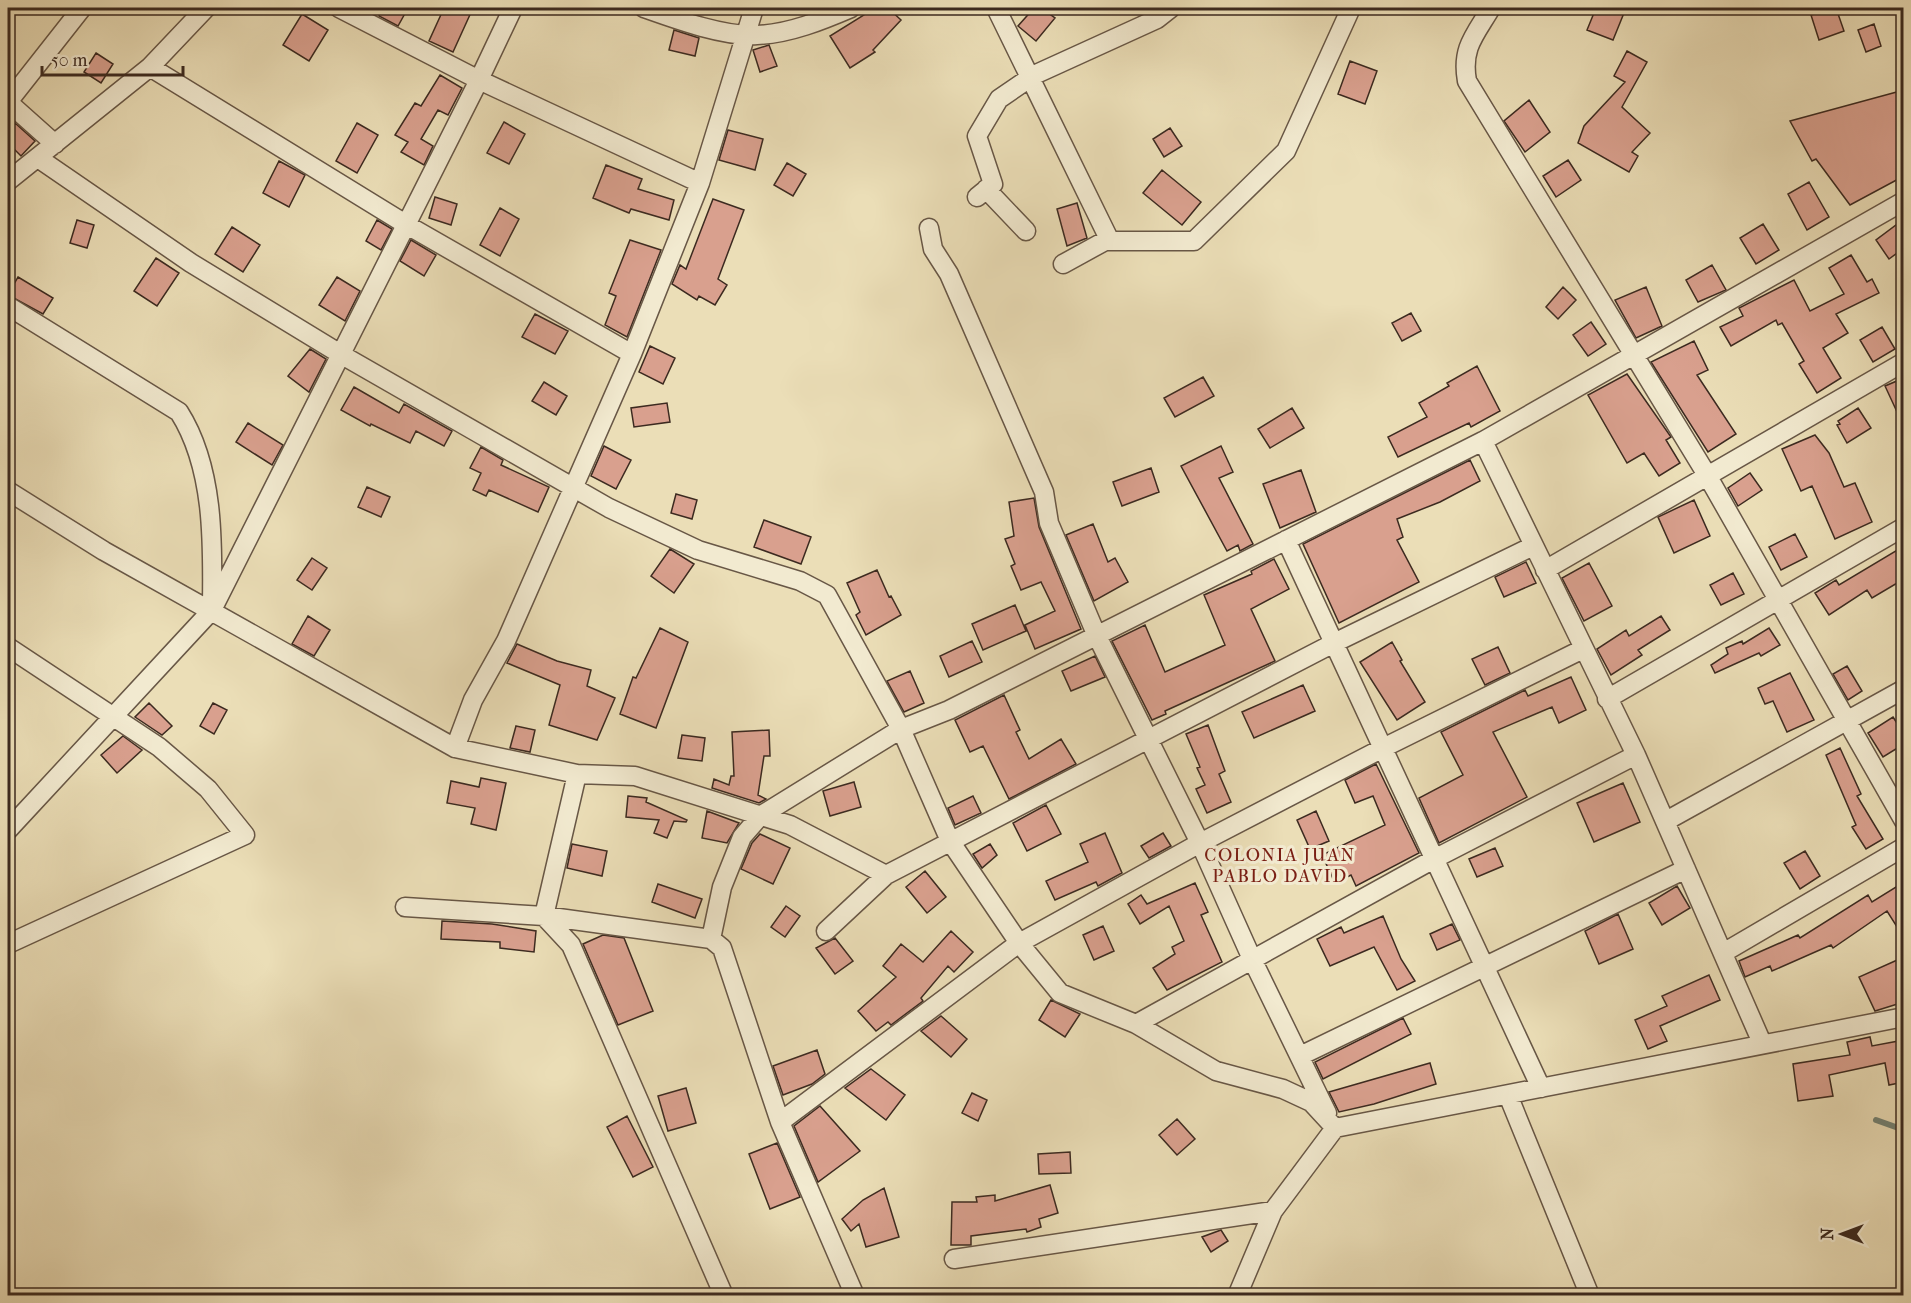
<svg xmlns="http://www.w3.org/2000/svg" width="1911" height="1303" viewBox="0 0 1911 1303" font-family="'IM FELL French Canon',serif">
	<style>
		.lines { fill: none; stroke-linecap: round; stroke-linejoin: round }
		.stream { stroke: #738274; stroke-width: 6 }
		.building { fill: #d9a08e; stroke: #3c2a20; stroke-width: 1.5 }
		.street-casing { stroke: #685746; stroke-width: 21 }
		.street { stroke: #f2ead0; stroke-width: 18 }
		.labels { text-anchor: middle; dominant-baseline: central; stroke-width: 6; stroke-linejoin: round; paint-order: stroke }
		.neighbourhood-label { font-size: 18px; letter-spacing: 1.5px; fill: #7a1f14; stroke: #f2ead0 }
	</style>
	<rect width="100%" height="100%" fill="#ebdeb7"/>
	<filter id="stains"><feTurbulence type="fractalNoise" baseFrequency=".00333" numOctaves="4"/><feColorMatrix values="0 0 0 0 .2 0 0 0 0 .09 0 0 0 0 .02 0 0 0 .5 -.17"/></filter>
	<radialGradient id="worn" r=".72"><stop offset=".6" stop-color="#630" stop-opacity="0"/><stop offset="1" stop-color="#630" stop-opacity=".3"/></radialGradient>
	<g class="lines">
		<path class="stream" d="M 1876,1120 L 1904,1130"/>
	</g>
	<path class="building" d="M 383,8 L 408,8 L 398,26 L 379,16 Z
		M 444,8 L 473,8 L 453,52 L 429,41 Z
		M 871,8 L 888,8 L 901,20 L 873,50 L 875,52 L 850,68 L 830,36 L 864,15 Z
		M 1034,8 L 1041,8 L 1055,18 L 1036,41 L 1018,26 Z
		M 1596,8 L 1626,8 L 1613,40 L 1587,30 Z
		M 1836,8 L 1844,31 L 1819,40 L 1811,15 Z
		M 302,14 L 328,30 L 309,61 L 283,45 Z
		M 1874,24 L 1881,46 L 1866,52 L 1858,30 Z
		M 674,30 L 699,38 L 695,56 L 669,50 Z
		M 769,45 L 777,66 L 760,72 L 753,50 Z
		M 1627,51 L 1647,62 L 1622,107 L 1650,133 L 1632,152 L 1638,156 L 1629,172 L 1578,143 L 1584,126 L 1625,82 L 1614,76 Z
		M 96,53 L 113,64 L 101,83 L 84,72 Z
		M 1350,61 L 1377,71 L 1365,104 L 1338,94 Z
		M 440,75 L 462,88 L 448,115 L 438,110 L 421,139 L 433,146 L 424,165 L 401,152 L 408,142 L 395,135 L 415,103 L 421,106 Z
		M 1904,90 L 1904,176 L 1850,205 L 1816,159 L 1812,161 L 1790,121 Z
		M 1529,100 L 1550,132 L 1525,152 L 1504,121 Z
		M 504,122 L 525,134 L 509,164 L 487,153 Z
		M 15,123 L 35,141 L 21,156 L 8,143 L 8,131 Z
		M 357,123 L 378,135 L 357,173 L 336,161 Z
		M 1170,128 L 1182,146 L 1164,157 L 1153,139 Z
		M 728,130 L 763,139 L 755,170 L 719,160 Z
		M 1568,160 L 1581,180 L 1556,197 L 1543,176 Z
		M 279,161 L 305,175 L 289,207 L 263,193 Z
		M 787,163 L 806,174 L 793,196 L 774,185 Z
		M 606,165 L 642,179 L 638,189 L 674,200 L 669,220 L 631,209 L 629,213 L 593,198 Z
		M 1162,170 L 1201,202 L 1182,225 L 1143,193 Z
		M 1809,182 L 1829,217 L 1807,230 L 1788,194 Z
		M 435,197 L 457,204 L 451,225 L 429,218 Z
		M 713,199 L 744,210 L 718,279 L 727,285 L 715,305 L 699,296 L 697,300 L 672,284 L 680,265 L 686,269 Z
		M 1077,203 L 1087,238 L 1067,246 L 1057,209 Z
		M 500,208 L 519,219 L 500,256 L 480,245 Z
		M 1904,219 L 1904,248 L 1889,259 L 1876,240 Z
		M 77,220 L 94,225 L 87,248 L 70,243 Z
		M 377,220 L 392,229 L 381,250 L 366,241 Z
		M 1763,224 L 1779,250 L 1756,264 L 1740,238 Z
		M 232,227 L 260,245 L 243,272 L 215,254 Z
		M 411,240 L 436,255 L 424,276 L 400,261 Z
		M 630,240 L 661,250 L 627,337 L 605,325 L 616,296 L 609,293 Z
		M 1851,255 L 1867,282 L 1872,279 L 1879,293 L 1836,314 L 1848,333 L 1823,348 L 1841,378 L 1817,393 L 1799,364 L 1804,361 L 1782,323 L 1778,325 L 1776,320 L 1731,346 L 1720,327 L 1743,316 L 1739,308 L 1794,280 L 1810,311 L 1844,294 L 1829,268 Z
		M 156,258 L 179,273 L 157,306 L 134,291 Z
		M 1712,265 L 1726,290 L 1698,302 L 1686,280 Z
		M 18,277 L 53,298 L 43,314 L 8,295 Z
		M 337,277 L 360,291 L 345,321 L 319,305 Z
		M 1563,287 L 1576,300 L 1558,319 L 1546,307 Z
		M 1646,287 L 1662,326 L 1636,338 L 1615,300 Z
		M 1411,313 L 1421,331 L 1402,341 L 1392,323 Z
		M 535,314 L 568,331 L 555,354 L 522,337 Z
		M 1591,322 L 1606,344 L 1588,356 L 1573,335 Z
		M 1882,327 L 1895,349 L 1873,362 L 1860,340 Z
		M 1694,341 L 1708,370 L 1697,375 L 1736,434 L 1708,452 L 1651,362 Z
		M 650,346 L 675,358 L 663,384 L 639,372 Z
		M 310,349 L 326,359 L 309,392 L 288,376 Z
		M 1477,366 L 1500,411 L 1471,427 L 1469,423 L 1398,457 L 1388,437 L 1427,417 L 1419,403 L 1449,386 L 1447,383 Z
		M 1627,374 L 1671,437 L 1666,440 L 1680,463 L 1659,476 L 1644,453 L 1627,463 L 1588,395 Z
		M 1203,377 L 1214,396 L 1175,417 L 1164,398 Z
		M 1904,378 L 1904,427 L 1885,386 Z
		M 544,382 L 567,396 L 556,415 L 532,401 Z
		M 354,387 L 399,413 L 404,404 L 452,431 L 444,446 L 416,431 L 410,443 L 371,424 L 370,426 L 341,410 Z
		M 667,403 L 670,422 L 634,427 L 631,408 Z
		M 1292,408 L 1304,428 L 1270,448 L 1258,429 Z
		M 1858,408 L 1871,428 L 1847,443 L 1837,425 L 1840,424 L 1838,421 Z
		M 248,423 L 283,445 L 272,465 L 236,442 Z
		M 1815,435 L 1829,453 L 1844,487 L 1855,483 L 1872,522 L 1835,539 L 1812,486 L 1801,491 L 1782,449 Z
		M 604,446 L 631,460 L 616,489 L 591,476 Z
		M 1221,446 L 1233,472 L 1219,478 L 1253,544 L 1240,551 L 1238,545 L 1227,551 L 1181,466 Z
		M 481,447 L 503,460 L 501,465 L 549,487 L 538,512 L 489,490 L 486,496 L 473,490 L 481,473 L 470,468 Z
		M 1470,460 L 1480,481 L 1440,502 L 1397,519 L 1403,537 L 1397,540 L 1419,582 L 1339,623 L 1303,544 Z
		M 1151,468 L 1159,492 L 1122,506 L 1113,482 Z
		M 1301,470 L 1316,512 L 1280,528 L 1263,484 Z
		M 1750,473 L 1762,490 L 1738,506 L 1728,488 Z
		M 367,487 L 390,497 L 381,517 L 358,507 Z
		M 676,494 L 697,500 L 692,519 L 671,513 Z
		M 1034,498 L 1039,527 L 1081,629 L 1035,649 L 1025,625 L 1055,611 L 1041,582 L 1021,590 L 1011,566 L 1015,564 L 1005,539 L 1014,536 L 1009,502 Z
		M 1694,500 L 1710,536 L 1674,553 L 1658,517 Z
		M 764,520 L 811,537 L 801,564 L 754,547 Z
		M 1093,524 L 1108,562 L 1115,558 L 1128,582 L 1094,601 L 1066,535 Z
		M 1795,534 L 1807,557 L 1781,570 L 1769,547 Z
		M 1904,546 L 1904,579 L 1872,598 L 1867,590 L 1829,615 L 1815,593 L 1836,580 L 1839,585 Z
		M 670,549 L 694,564 L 674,593 L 651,576 Z
		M 312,558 L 327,568 L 312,590 L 297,580 Z
		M 1274,559 L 1289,589 L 1251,609 L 1275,661 L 1165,711 L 1166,714 L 1152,720 L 1112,641 L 1145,625 L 1165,672 L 1225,645 L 1204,595 L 1252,574 L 1251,571 Z
		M 1526,562 L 1536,583 L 1504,597 L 1495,577 Z
		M 1589,563 L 1612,606 L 1584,621 L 1562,578 Z
		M 877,570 L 889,597 L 891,596 L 901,615 L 866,635 L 856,615 L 860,612 L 847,583 Z
		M 1733,573 L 1744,594 L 1721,605 L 1710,585 Z
		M 1015,605 L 1026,631 L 983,650 L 972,624 Z
		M 308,616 L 330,630 L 314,656 L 292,644 Z
		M 1661,616 L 1670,630 L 1638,650 L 1642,655 L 1611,675 L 1597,649 L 1626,630 L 1629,636 Z
		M 660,628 L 688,642 L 656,728 L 620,714 L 633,677 L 636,678 Z
		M 1769,628 L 1780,645 L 1761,656 L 1759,653 L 1715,673 L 1711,665 L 1728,654 L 1726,648 L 1742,641 L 1743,644 Z
		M 972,641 L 982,662 L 949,677 L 940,656 Z
		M 1392,642 L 1402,660 L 1400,661 L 1425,702 L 1397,720 L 1360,662 Z
		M 517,644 L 557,661 L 591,670 L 587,686 L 615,698 L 597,740 L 549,725 L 560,685 L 507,663 Z
		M 1498,647 L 1510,673 L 1485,685 L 1472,659 Z
		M 1095,656 L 1105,677 L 1071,691 L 1062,671 Z
		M 1847,666 L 1862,691 L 1848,700 L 1833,674 Z
		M 910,671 L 924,703 L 904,712 L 887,681 Z
		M 1790,673 L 1814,720 L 1787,732 L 1773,701 L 1765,704 L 1758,688 Z
		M 1571,677 L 1586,710 L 1559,723 L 1552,707 L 1493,732 L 1527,797 L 1439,843 L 1419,798 L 1463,775 L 1441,732 L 1525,690 L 1528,696 Z
		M 1303,685 L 1315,711 L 1254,738 L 1242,712 Z
		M 1004,695 L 1020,730 L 1016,732 L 1029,759 L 1061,739 L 1076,764 L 1009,799 L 983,746 L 970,752 L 955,720 Z
		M 149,703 L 172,726 L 162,735 L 135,717 Z
		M 213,703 L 227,710 L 214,734 L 200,726 Z
		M 1893,717 L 1904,734 L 1904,744 L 1883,757 L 1868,733 Z
		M 1208,725 L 1225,771 L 1219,774 L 1231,802 L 1207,813 L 1196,789 L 1205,785 L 1197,768 L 1200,767 L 1186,734 Z
		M 516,726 L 535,730 L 530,752 L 510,748 Z
		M 769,730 L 770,756 L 764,756 L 758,795 L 766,799 L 759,803 L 712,788 L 714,779 L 729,785 L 731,776 L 734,776 L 732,732 Z
		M 682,735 L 705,738 L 702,761 L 678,758 Z
		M 123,736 L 142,750 L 117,773 L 101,755 Z
		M 1840,748 L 1861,794 L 1857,796 L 1883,839 L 1866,849 L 1852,827 L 1856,825 L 1826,755 Z
		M 1376,764 L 1419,853 L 1356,886 L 1351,875 L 1335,883 L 1322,855 L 1385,825 L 1373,796 L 1355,803 L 1345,780 Z
		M 481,778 L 506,783 L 496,830 L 471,824 L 475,808 L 447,803 L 451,781 L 479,787 Z
		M 854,782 L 861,807 L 830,816 L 823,791 Z
		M 1623,783 L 1640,822 L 1594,842 L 1577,803 Z
		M 628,796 L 647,798 L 646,802 L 687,820 L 686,822 L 674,821 L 667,838 L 654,833 L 659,820 L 626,817 Z
		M 973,796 L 981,813 L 955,825 L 948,808 Z
		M 1046,805 L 1061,834 L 1027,851 L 1013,823 Z
		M 707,811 L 739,823 L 727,843 L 702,838 Z
		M 1316,811 L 1329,841 L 1310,849 L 1297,820 Z
		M 1105,833 L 1122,873 L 1098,886 L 1096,882 L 1055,900 L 1046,881 L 1088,862 L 1080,844 Z
		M 1163,833 L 1171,846 L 1149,858 L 1141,846 Z
		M 760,834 L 790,848 L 773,884 L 741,869 L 752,843 Z
		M 572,844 L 607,851 L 602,876 L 567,868 Z
		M 990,844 L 997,855 L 982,868 L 973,854 Z
		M 1495,848 L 1503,866 L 1477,877 L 1469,859 Z
		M 1805,851 L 1820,876 L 1800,889 L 1784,863 Z
		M 925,871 L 946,897 L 927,913 L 906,887 Z
		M 1904,882 L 1904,938 L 1887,911 L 1833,948 L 1831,945 L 1772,971 L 1770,966 L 1745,977 L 1739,961 L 1798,935 L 1800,938 L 1868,895 L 1872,902 Z
		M 1195,883 L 1208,912 L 1201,915 L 1222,962 L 1167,990 L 1153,968 L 1175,954 L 1172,947 L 1184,941 L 1169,906 L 1140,924 L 1128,904 L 1141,895 L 1147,904 Z
		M 658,884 L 702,899 L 695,918 L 652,902 Z
		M 1677,886 L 1690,908 L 1662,925 L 1649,903 Z
		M 786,906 L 800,916 L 785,937 L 771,927 Z
		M 1618,914 L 1633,949 L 1599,964 L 1585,931 Z
		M 1383,916 L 1401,959 L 1415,981 L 1397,990 L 1374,947 L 1330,966 L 1317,939 L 1341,927 L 1344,933 Z
		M 442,921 L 492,924 L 536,931 L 534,952 L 500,948 L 500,942 L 441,939 Z
		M 1452,924 L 1460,940 L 1437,950 L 1430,934 Z
		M 1103,926 L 1114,951 L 1094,960 L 1083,935 Z
		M 951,931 L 973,952 L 954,972 L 948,966 L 921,998 L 923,1001 L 891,1025 L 888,1022 L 876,1031 L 858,1011 L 896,977 L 883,966 L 901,944 L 923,962 Z
		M 603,935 L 624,938 L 653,1011 L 618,1025 L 583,944 Z
		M 835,938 L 853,961 L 835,974 L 816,948 Z
		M 1904,957 L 1904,1002 L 1875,1011 L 1859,977 Z
		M 1709,975 L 1720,1000 L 1660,1026 L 1667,1041 L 1648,1049 L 1635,1020 L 1667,1006 L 1662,996 Z
		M 1051,1000 L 1080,1014 L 1065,1037 L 1039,1020 Z
		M 941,1016 L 967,1039 L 951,1057 L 921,1031 Z
		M 1403,1018 L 1411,1034 L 1323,1079 L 1315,1062 Z
		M 1870,1037 L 1872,1046 L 1904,1040 L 1904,1082 L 1889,1085 L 1885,1063 L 1829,1075 L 1833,1096 L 1798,1101 L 1793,1064 L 1850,1055 L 1847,1042 Z
		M 817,1050 L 825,1074 L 812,1084 L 783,1095 L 773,1066 Z
		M 1430,1063 L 1436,1084 L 1374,1104 L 1339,1112 L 1329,1092 Z
		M 871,1069 L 905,1095 L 886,1120 L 845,1088 Z
		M 686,1088 L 696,1123 L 668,1131 L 658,1096 Z
		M 972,1093 L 987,1100 L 978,1121 L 962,1113 Z
		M 820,1106 L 860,1151 L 818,1182 L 794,1126 Z
		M 627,1116 L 653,1167 L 633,1177 L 607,1127 Z
		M 1177,1119 L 1195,1139 L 1177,1155 L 1159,1135 Z
		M 777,1143 L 800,1197 L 770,1209 L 749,1154 Z
		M 1070,1152 L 1071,1173 L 1039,1174 L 1038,1154 Z
		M 1050,1185 L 1058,1213 L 1039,1219 L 1041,1227 L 1027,1232 L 1026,1229 L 971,1236 L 971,1245 L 951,1245 L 952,1202 L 977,1202 L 976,1197 L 995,1195 L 995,1201 Z
		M 884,1188 L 899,1237 L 866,1247 L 859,1224 L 851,1231 L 842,1219 L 863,1200 Z
		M 1221,1230 L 1228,1241 L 1211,1252 L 1202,1237 Z"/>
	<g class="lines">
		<defs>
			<path id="street" d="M 339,8 L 479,80 L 700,183
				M 644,8 C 675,19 724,37 757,35 C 789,34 823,20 851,8
				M 996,8 L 1110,241
				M 1491,8 C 1475,35 1461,48 1467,81 L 1707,475 L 1904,821
				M 150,67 L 407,225 L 632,354
				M 55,144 L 8,102 L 82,8
				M 38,158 L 191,263 L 342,355 L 609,508 L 698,550 L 800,581 L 827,595 L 901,729 L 950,841 L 1019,943 L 1060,993 L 1136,1024 L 1216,1071 L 1283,1089 L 1311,1102 L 1335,1128
				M 8,181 L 150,67 L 206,8
				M 986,189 L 1026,231
				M 977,197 L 993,184 L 977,136 L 999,99 L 1034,75 L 1157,19 L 1171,8
				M 929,228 L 933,249 L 949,274 L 1044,492 L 1049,523 L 1096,634 L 1200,843 L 1252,959 L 1327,1113
				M 1063,264 L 1105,241 L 1194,241 L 1286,151 L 1351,8
				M 8,306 L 179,412 C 214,467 213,542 212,605
				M 1483,441 L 1636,755 L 1762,1043
				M 8,491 L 104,551 L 455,748 L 577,774 L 635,776 L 790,825 L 886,875 L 1334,643 L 1533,546
				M 1286,540 L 1541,1088
				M 1545,570 L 1904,362
				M 8,647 L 159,747 L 208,789 L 245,835 L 8,944
				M 1607,699 L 1904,527
				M 455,748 L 473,700 L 506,641 L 632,354 L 700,183 L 754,8
				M 1666,821 L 1904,689
				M 8,830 L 212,610 L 477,84 L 513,8
				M 405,907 L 544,916 L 577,774
				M 826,931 L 886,875
				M 711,939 L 722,887 L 742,837 L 760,816 L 901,729 L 949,710 L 1483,441 L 1904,201
				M 1723,953 L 1904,847
				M 1136,1024 L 1434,859 L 1636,755
				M 1300,1056 L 1686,869
				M 1508,1095 L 1590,1296
				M 780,1122 L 1019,943 L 1200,843 L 1383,748 L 1583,649
				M 954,1259 L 1273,1211
				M 724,1296 L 571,945 L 544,916 L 711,939 L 722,948 L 780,1122 L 855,1296
				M 1237,1296 L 1273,1211 L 1335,1128 L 1904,1017"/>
		</defs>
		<use href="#street" class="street-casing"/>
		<use href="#street" class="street"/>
	</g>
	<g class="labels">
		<g class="neighbourhood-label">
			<text x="1280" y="855">COLONIA JUAN<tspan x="1280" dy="21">PABLO DAVID</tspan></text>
		</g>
	</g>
	<rect width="1911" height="1303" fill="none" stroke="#ebdeb7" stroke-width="30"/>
	<rect x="9" y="9" width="1893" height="1285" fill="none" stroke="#3c2a20" stroke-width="3"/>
	<rect x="15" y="15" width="1881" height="1273" fill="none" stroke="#3c2a20" stroke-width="1.5"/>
	<g transform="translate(1842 1234) rotate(270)" stroke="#f2ead0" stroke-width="4.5" paint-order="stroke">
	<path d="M0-4.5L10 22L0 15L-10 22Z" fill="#3c2a20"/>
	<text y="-9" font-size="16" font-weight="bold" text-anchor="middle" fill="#3c2a20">N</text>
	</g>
	<path d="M42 66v9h141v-9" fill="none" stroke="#3c2a20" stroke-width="3"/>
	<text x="51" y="66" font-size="18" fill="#3c2a20" stroke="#f2ead0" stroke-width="4.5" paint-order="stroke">50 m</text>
	<rect width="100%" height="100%" filter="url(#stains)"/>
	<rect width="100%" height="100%" fill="url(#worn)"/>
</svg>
